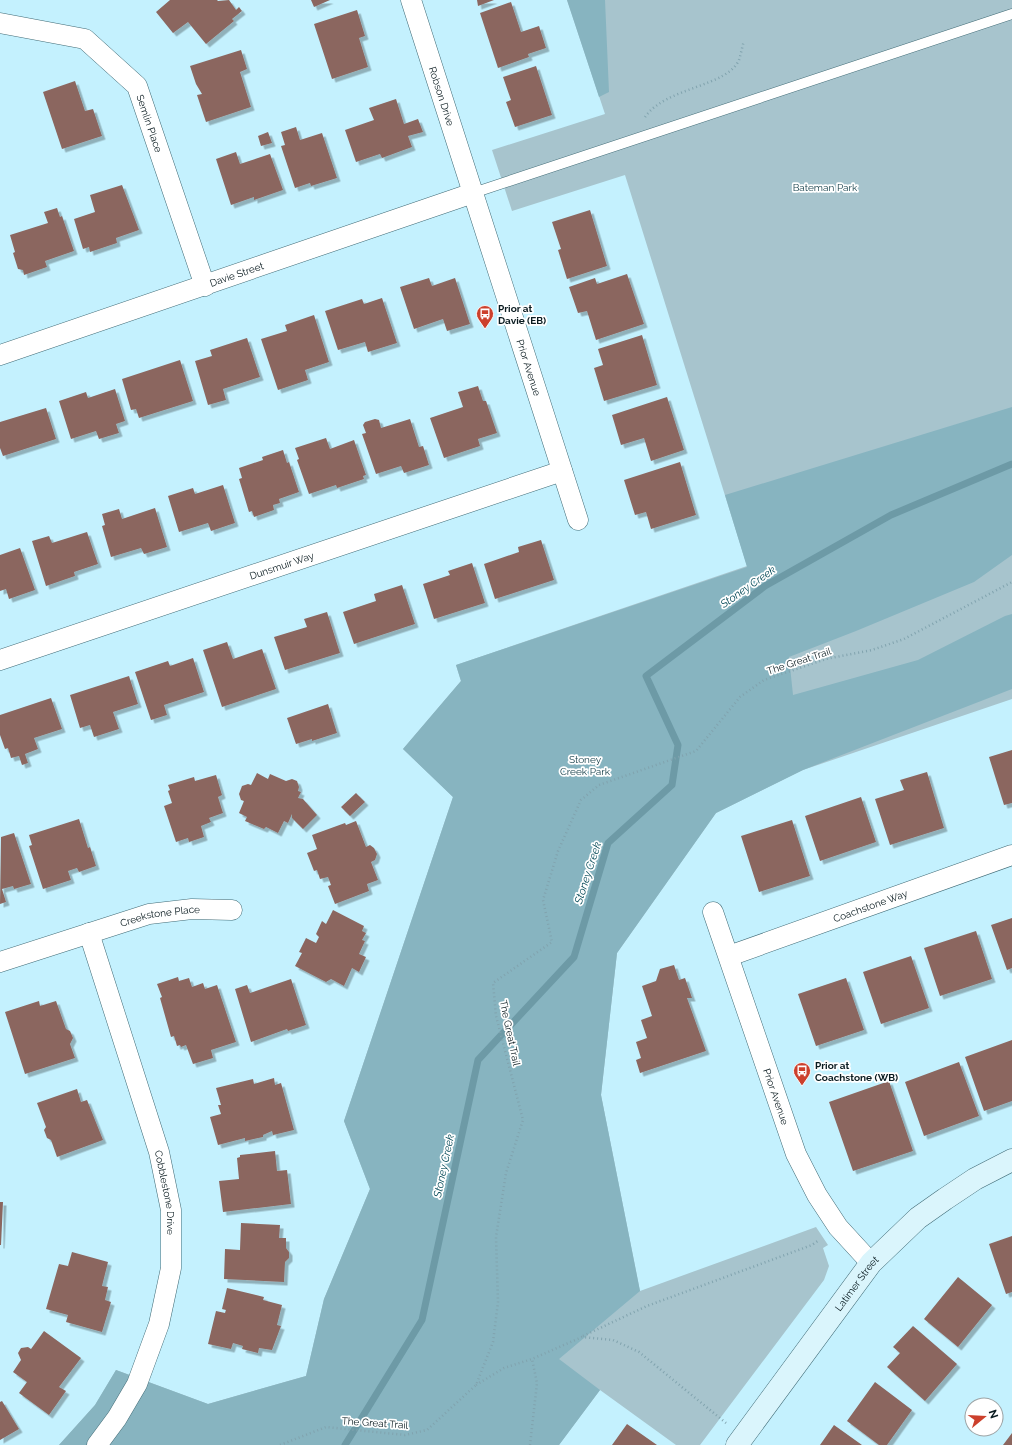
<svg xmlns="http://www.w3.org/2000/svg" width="1012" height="1445" viewBox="0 0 1012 1445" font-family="Raleway,sans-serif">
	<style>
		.green { fill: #a7c4cd }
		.forest { fill: #87b4c0 }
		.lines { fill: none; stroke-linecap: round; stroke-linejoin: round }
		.stream { stroke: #6d9aa6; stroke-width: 7 }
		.building { fill: #8b665f; filter: url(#shadow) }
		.lane-casing { stroke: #416b76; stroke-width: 11 }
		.street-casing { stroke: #416b76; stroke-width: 21 }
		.secondary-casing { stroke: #416b76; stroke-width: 23 }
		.path { stroke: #81a3ae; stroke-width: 2.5; stroke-dasharray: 1 3; stroke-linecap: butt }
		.lane { stroke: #fff; stroke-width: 10 }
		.street { stroke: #fff; stroke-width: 20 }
		.secondary { stroke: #daf5fc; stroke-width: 22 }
		.labels { text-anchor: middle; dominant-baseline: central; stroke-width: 3.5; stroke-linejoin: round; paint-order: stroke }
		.street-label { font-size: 10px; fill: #0a1b20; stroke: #fff }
		.park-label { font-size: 10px; fill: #19424c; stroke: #fff }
		.poi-label { font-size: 10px; font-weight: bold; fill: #0a1b20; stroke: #fff; text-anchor: start }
		.water-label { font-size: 11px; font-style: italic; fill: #044957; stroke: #fff }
	</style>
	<defs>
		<filter id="shadow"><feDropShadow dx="3.5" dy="3.5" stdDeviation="0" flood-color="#0004"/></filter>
	</defs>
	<rect width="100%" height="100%" fill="#c4f1fe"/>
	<path class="green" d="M 567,0 L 1012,0 L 1012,699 L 803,770 L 716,813 L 617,953 L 601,1095 L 640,1291 L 816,1227 L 828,1245 L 823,1248 L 829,1266 L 824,1280 L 700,1445 L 676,1445 L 600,1390 L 559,1445 L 59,1445 L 95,1405 L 116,1370 L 208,1404 L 306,1376 L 324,1299 L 370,1189 L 344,1121 L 453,797 L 403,749 L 461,681 L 456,665 L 747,566 L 625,175 L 512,211 L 492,150 L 605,114 Z"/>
	<path class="forest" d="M 567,0 L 605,0 L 609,92 L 599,97 Z
		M 1012,407 L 1012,555 L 974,582 L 856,631 L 789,657 L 793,695 L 918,660 L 1005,616 L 1012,614 L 1012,689 L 803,770 L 716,813 L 617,953 L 601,1095 L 640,1291 L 559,1359 L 600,1390 L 559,1445 L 59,1445 L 95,1405 L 116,1370 L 208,1404 L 306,1376 L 324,1299 L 370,1189 L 344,1121 L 453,797 L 403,749 L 461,681 L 456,665 L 747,567 L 725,495 Z"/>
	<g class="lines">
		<path class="stream" d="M 345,1445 L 422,1320 L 478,1060 L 574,957 L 608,843 L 672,785 L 678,745 L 646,676 L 765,586 L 891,515 L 1012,464"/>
	</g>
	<path class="building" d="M 170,0 L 217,0 L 218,1 L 229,0 L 236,10 L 239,7 L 242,11 L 232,19 L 234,21 L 206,44 L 188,22 L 173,33 L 156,12 Z
		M 311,0 L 330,0 L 314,7 Z
		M 477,0 L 494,0 L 478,6 Z
		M 511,2 L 521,32 L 539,26 L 546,48 L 528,54 L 529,57 L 498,68 L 480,13 Z
		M 357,10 L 365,36 L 359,38 L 368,67 L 332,79 L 314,24 Z
		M 241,50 L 247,69 L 240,72 L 251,107 L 206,122 L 197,95 L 202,94 L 196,84 L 190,66 Z
		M 536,66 L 552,115 L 515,127 L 506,102 L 511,100 L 503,77 Z
		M 75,81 L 85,111 L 93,109 L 102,136 L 62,149 L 43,92 Z
		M 396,99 L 404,124 L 418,119 L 423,132 L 408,136 L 412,147 L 382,158 L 380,154 L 356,162 L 345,130 L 374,120 L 369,108 Z
		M 296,127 L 300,140 L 322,133 L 337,178 L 311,186 L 310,183 L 295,188 L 281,146 L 285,145 L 281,132 Z
		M 268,132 L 272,143 L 261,146 L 258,136 Z
		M 236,152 L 240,164 L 270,154 L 283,190 L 254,200 L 254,197 L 231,205 L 216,159 Z
		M 122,185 L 139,230 L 116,238 L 117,243 L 90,252 L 89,247 L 83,249 L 74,219 L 95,212 L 90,195 Z
		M 57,208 L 60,217 L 62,216 L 74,251 L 45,261 L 47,267 L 24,275 L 23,270 L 18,269 L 13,253 L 15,252 L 10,235 L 48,223 L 44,212 Z
		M 590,210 L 607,266 L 567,279 L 558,250 L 561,249 L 552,222 Z
		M 627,274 L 644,324 L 596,340 L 587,311 L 578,313 L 569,287 L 595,278 L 597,284 Z
		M 429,278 L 432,286 L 455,278 L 470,324 L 447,331 L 443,319 L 414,329 L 400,287 Z
		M 382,298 L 397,343 L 368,352 L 365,342 L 338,350 L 325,311 L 362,299 L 364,304 Z
		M 314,315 L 329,362 L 305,370 L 308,380 L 278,390 L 261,339 L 287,331 L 285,325 Z
		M 642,335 L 657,385 L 604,401 L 594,368 L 603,365 L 598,349 Z
		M 247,338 L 260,377 L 223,389 L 226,400 L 208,405 L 195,361 L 212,356 L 210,350 Z
		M 180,360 L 193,401 L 139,418 L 136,409 L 131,410 L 122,379 Z
		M 478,386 L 483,401 L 486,401 L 497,433 L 478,439 L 480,446 L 444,458 L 430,418 L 463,407 L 458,392 Z
		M 115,389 L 125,421 L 116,424 L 119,433 L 99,439 L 96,431 L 71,439 L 59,401 L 86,392 L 88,398 Z
		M 667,397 L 684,450 L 651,461 L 644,438 L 621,445 L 612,415 Z
		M 46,408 L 56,439 L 3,456 L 0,448 L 0,422 Z
		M 375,419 L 379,420 L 381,428 L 410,419 L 419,447 L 423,446 L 429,465 L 404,473 L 401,466 L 376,474 L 362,434 L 366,433 L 363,425 L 365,422 Z
		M 326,438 L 330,449 L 354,440 L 366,475 L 363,476 L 364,479 L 337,488 L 336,485 L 309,494 L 297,460 L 299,459 L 295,448 Z
		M 283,450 L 287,463 L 289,462 L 299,492 L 279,499 L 280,503 L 273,505 L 274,510 L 254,517 L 252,511 L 249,512 L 239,479 L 242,478 L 239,468 L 263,460 L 262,457 Z
		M 680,462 L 696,515 L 651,529 L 646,512 L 635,515 L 624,480 Z
		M 223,485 L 235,523 L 211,531 L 208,523 L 179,532 L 168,496 L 193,488 L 195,494 Z
		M 155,508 L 167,547 L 144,554 L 141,548 L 111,557 L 102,526 L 105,525 L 102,514 L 119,509 L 122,519 Z
		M 87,532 L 98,564 L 74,572 L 75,576 L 46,586 L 32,541 L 49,536 L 52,543 Z
		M 541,540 L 554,580 L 495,599 L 484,564 L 519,552 L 518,547 Z
		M 20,548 L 35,590 L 9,599 L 6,589 L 0,591 L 0,555 Z
		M 472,563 L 485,603 L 434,619 L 423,584 L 450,575 L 448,571 Z
		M 402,585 L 415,624 L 354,644 L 343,612 L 376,601 L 374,594 Z
		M 327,612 L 340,653 L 285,670 L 274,637 L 307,627 L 304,619 Z
		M 227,642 L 233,659 L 262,649 L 276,689 L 222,707 L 203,650 Z
		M 193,658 L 204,692 L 164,705 L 167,715 L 151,720 L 135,672 L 168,661 L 170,666 Z
		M 129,676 L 138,704 L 113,712 L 119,729 L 94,737 L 90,725 L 80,728 L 70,695 Z
		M 51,698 L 62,729 L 34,738 L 38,749 L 25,754 L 28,763 L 22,765 L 19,756 L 11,758 L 8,748 L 5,749 L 0,735 L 0,715 Z
		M 328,704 L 337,733 L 312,741 L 312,739 L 296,744 L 287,718 Z
		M 1012,750 L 1012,803 L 1004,805 L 989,757 Z
		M 927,772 L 944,828 L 890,845 L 875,799 L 904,790 L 900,780 Z
		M 257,773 L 268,779 L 270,774 L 286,781 L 292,779 L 297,781 L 299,787 L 298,791 L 301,792 L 298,798 L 303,799 L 317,815 L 303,829 L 292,818 L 292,814 L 288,823 L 284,821 L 278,833 L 266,827 L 264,829 L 245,821 L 247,817 L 239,813 L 244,801 L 241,800 L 239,794 L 242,786 L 248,784 L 251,785 Z
		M 216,775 L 222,795 L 218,797 L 223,813 L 209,818 L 211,822 L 201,826 L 204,837 L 189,842 L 188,838 L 176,842 L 164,806 L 172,803 L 168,791 L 170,790 L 168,785 L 194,777 L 195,781 Z
		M 356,793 L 365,802 L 350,816 L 341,807 Z
		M 861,797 L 876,842 L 820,861 L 805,816 Z
		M 79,819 L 88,848 L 90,847 L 96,866 L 79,872 L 77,868 L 68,871 L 71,880 L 43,889 L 29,846 L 32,845 L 29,835 Z
		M 792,820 L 810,876 L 759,892 L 741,836 Z
		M 356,821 L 366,847 L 370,845 L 374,848 L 377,854 L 375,860 L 371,862 L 378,880 L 367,884 L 369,891 L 335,904 L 328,886 L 331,885 L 328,877 L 320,879 L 317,870 L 314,871 L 307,853 L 317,849 L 312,835 L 345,823 L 346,825 Z
		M 14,833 L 31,884 L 14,889 L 13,886 L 2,889 L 6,902 L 0,904 L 1,837 Z
		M 333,910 L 364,926 L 362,931 L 366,933 L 362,940 L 365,941 L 359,954 L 366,957 L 359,972 L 352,968 L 344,986 L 331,979 L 326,982 L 295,966 L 302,953 L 299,952 L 306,938 L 316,943 L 319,937 L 316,934 L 322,921 L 326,924 Z
		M 1012,918 L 1012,968 L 1007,970 L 991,925 Z
		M 976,931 L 992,979 L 940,996 L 924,948 Z
		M 911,956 L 929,1008 L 881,1024 L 863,972 Z
		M 674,965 L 679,980 L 685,978 L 692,998 L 687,998 L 706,1051 L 640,1073 L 636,1060 L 641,1058 L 636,1042 L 647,1038 L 641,1020 L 652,1016 L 642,986 L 656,981 L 660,969 Z
		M 178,977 L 179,981 L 189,978 L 192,987 L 203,983 L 205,989 L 217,985 L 236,1042 L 211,1050 L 213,1058 L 193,1064 L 186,1045 L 181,1047 L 180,1045 L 177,1046 L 174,1036 L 171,1037 L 160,998 L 162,997 L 157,984 Z
		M 846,978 L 864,1030 L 816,1046 L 798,994 Z
		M 291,979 L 306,1025 L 288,1031 L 287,1029 L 251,1042 L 235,989 L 247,985 L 250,993 Z
		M 39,1001 L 40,1006 L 56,1001 L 66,1029 L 70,1031 L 73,1038 L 70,1044 L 75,1058 L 25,1074 L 5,1012 Z
		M 1012,1040 L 1012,1101 L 984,1111 L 965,1057 Z
		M 959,1062 L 979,1116 L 924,1136 L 905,1082 Z
		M 274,1078 L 275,1085 L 281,1083 L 294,1130 L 273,1135 L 272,1131 L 263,1135 L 263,1137 L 245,1141 L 245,1138 L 218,1145 L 210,1117 L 221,1114 L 218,1105 L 221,1105 L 216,1088 L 253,1079 L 254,1084 Z
		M 889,1081 L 913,1151 L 853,1171 L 829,1102 Z
		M 77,1089 L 81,1102 L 87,1100 L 103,1140 L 57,1157 L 51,1140 L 47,1138 L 44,1130 L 46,1127 L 37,1103 Z
		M 275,1151 L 277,1171 L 287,1170 L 291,1204 L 223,1212 L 219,1181 L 239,1179 L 237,1158 L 240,1157 L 240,1155 Z
		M 0,1202 L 3,1202 L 1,1245 L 0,1245 Z
		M 241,1223 L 280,1225 L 279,1238 L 286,1238 L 286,1248 L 289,1252 L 289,1258 L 285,1262 L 284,1282 L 224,1279 L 225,1249 L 240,1250 Z
		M 1012,1236 L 1012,1292 L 1006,1294 L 989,1244 Z
		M 72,1252 L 108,1262 L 102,1286 L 108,1287 L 105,1300 L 111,1302 L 102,1332 L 66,1322 L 68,1315 L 46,1309 L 59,1264 L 68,1266 Z
		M 958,1277 L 992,1305 L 958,1347 L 924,1319 Z
		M 227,1288 L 264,1297 L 263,1300 L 282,1305 L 277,1325 L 281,1326 L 272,1350 L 259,1348 L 258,1353 L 242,1349 L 243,1346 L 233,1343 L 231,1349 L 208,1344 L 216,1311 L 225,1313 L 226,1310 L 222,1309 Z
		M 913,1326 L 957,1364 L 925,1401 L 887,1367 L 900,1353 L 893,1347 Z
		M 44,1331 L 81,1358 L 59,1387 L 66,1391 L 49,1415 L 19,1393 L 27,1382 L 13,1372 L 21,1360 L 18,1353 L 21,1348 L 28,1347 L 31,1349 Z
		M 875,1382 L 912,1410 L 887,1445 L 879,1445 L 847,1421 Z
		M 2,1401 L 19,1429 L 0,1440 L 0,1402 Z
		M 627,1424 L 657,1445 L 612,1445 Z
		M 834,1425 L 862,1445 L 820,1445 Z
		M 1012,1433 L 1012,1445 L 1003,1445 Z"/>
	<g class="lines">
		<defs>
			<path id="lane" d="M 473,193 L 1012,14"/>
			<g id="street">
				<path id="s1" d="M 411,0 L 578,520"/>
				<path id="s2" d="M 0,23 L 85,39 L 137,86 L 205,286"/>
				<path id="s3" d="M 0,355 L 473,193"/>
				<path id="s4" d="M 0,660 L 562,471"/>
				<path id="s5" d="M 713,912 L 796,1154 L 817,1195 L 838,1227 L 871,1263"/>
				<path id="s6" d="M 89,933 L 159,1152 L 171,1210 L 171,1268 L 159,1324 L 137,1384 L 117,1418 L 97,1445"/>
				<path id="s7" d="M 729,956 L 1012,855"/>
				<path id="s8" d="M 0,962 L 149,914 L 192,909 L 232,910"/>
			</g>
			<g id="secondary">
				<path id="s9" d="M 737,1445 L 871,1263 L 918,1218 L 945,1199 L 975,1179 L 1012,1160"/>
			</g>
		</defs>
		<use href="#lane" class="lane-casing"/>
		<use href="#street" class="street-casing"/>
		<use href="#secondary" class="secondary-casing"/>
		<path class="path" d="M 645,117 C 666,87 727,87 739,60 C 741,54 742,47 744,41
			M 583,1336 L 647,1306 L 812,1245 L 819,1240
			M 476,1385 L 504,1368 L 532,1359 L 582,1337 L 613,1340 L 639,1352 L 726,1423
			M 280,1445 L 326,1427 L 405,1435 L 427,1430 L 476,1385 L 493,1342 L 498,1302 L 496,1237 L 506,1173 L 523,1120 L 496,1016 L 493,983 L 552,942 L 543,900 L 558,851 L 581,800 L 599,785 L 696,751 L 740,697 L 764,680 L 826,659 L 872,650 L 904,639 L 1012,582
			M 530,1445 L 537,1383 L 532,1359"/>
		<use href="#lane" class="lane"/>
		<use href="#street" class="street"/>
		<use href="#secondary" class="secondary"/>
	</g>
	<defs>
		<symbol id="bus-pin" viewBox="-11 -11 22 30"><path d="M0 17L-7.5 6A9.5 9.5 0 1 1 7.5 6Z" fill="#cc402c" stroke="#fff"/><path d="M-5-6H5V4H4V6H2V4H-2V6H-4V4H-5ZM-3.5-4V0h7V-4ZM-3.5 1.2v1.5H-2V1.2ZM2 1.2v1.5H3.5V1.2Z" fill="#fff"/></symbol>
	</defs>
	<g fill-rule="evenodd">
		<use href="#bus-pin" x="475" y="304" width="20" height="27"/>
		<use href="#bus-pin" x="792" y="1061" width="20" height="27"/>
	</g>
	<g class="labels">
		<g class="street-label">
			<text stroke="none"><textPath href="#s1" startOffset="101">Robson Drive</textPath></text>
			<text stroke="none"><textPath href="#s2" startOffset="196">Semlin Place</textPath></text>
			<text stroke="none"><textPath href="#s3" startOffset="250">Davie Street</textPath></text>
			<text stroke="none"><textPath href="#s1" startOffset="386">Prior Avenue</textPath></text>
			<text stroke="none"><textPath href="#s4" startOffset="297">Dunsmuir Way</textPath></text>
			<text transform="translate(799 661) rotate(-18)">The Great Trail</text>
			<text stroke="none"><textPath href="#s7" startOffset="150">Coachstone Way</textPath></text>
			<text stroke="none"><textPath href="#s8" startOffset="167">Creekstone Place</textPath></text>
			<text transform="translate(510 1033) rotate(78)">The Great Trail</text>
			<text stroke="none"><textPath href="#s5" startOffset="195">Prior Avenue</textPath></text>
			<text stroke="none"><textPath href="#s6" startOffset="271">Cobblestone Drive</textPath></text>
			<text stroke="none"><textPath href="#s9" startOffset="201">Latimer Street</textPath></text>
			<text transform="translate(375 1423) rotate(4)">The Great Trail</text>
		</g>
		<g class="park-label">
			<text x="825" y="187">Bateman Park</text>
			<text x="585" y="759">Stoney<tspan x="585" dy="12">Creek Park</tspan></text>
		</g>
		<g class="poi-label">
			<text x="498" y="308">Prior at<tspan x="498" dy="12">Davie (EB)</tspan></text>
			<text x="815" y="1065">Prior at<tspan x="815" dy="12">Coachstone (WB)</tspan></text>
		</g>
		<g class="water-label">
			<text transform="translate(748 587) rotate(-35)">Stoney Creek</text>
			<text transform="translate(588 873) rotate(-72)">Stoney Creek</text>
			<text transform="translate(444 1166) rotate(-78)">Stoney Creek</text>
		</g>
	</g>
	<g transform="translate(984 1417) rotate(72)"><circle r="19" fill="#ffffff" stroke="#9da4a6"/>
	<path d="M0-3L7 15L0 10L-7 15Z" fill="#cc402c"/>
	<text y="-6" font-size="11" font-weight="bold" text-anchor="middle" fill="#0a1b20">N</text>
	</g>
</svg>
